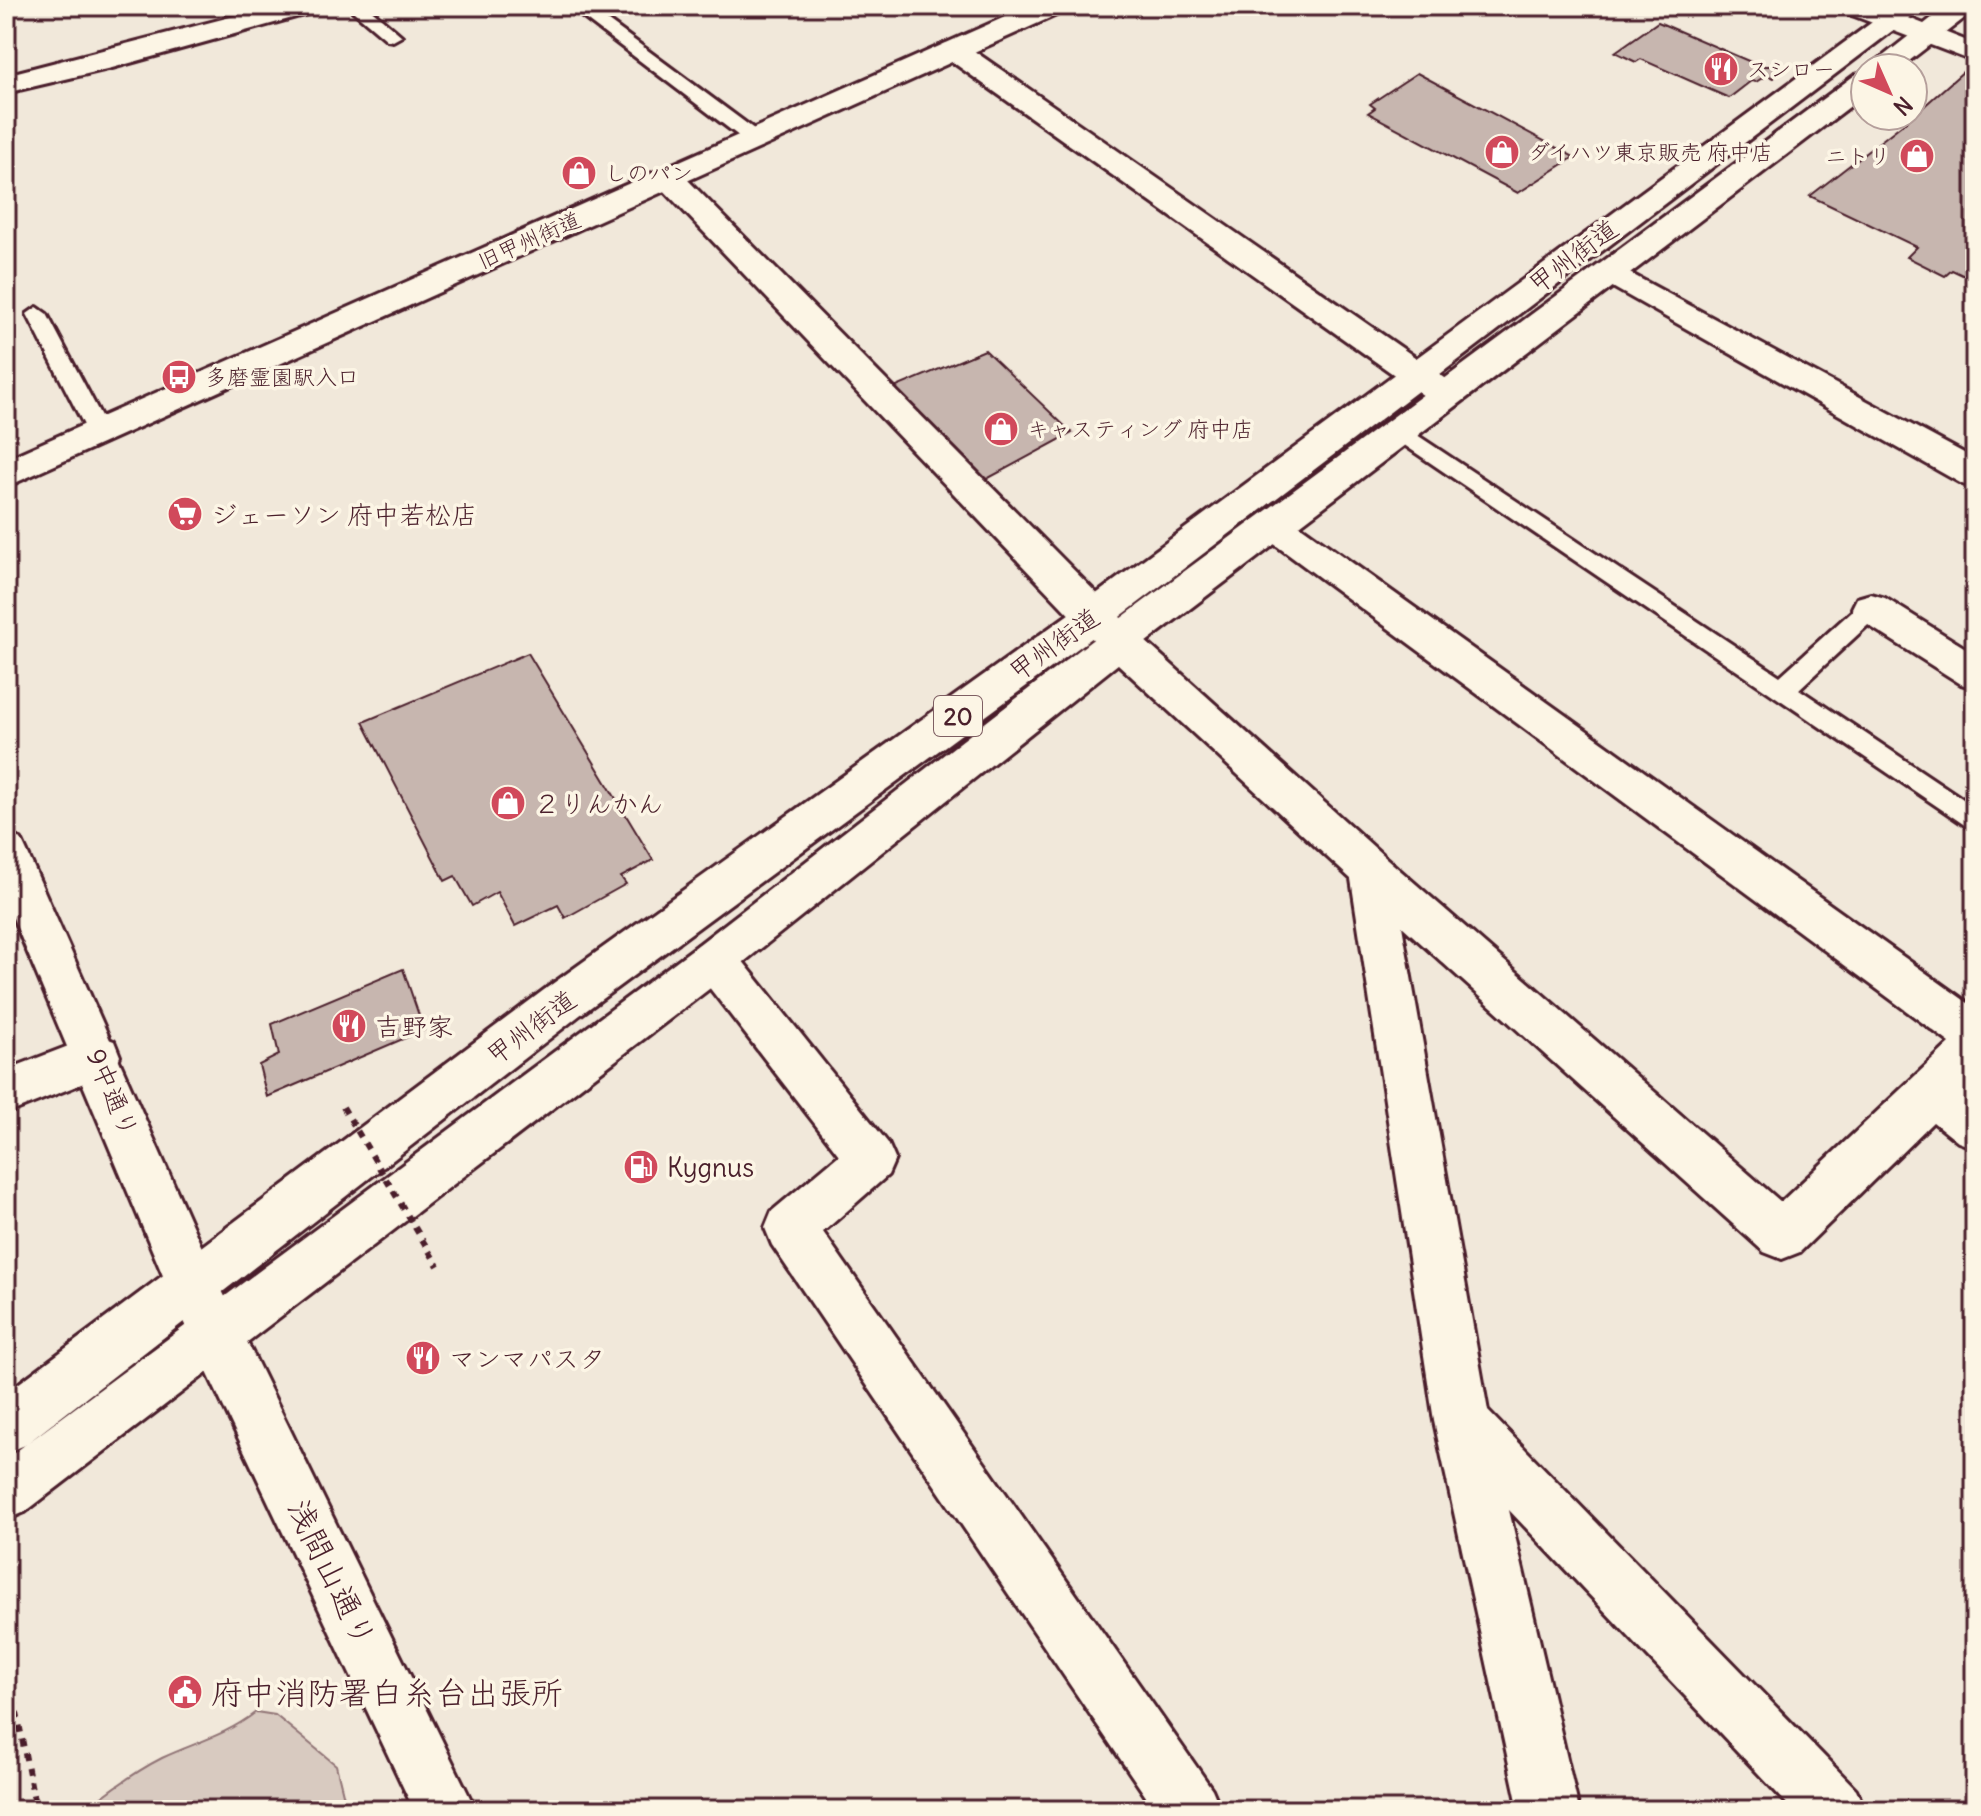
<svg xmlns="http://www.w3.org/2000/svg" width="1981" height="1816" viewBox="0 0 1981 1816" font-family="Delius,'Klee One',sans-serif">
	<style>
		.green { fill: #d8cac0; stroke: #917476; stroke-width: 2 }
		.building { fill: #c7b6af; stroke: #4a1f2b; stroke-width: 2 }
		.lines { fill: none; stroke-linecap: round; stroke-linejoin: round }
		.service-casing { stroke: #4a1f2b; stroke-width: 6 }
		.minor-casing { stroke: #4a1f2b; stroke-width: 6 }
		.tertiary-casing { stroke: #4a1f2b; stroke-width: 6 }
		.secondary-casing { stroke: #4a1f2b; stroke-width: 6 }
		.trunk-casing { stroke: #4a1f2b; stroke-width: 6 }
		.path { stroke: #4a1f2b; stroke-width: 6; stroke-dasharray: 7 7; stroke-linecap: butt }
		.service { fill: #fcf5e5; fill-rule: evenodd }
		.minor { fill: #fcf5e5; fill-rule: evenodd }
		.tertiary { fill: #fcf5e5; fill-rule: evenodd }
		.secondary { fill: #fcf5e5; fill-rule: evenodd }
		.trunk { fill: #fcf5e5; fill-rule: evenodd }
		.path-bridge { stroke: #4a1f2b; stroke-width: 6; stroke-dasharray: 7 7; stroke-linecap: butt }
		.labels { text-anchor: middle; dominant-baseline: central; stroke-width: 7; stroke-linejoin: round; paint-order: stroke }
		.far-poi-label { font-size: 22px; fill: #4a1f2b; stroke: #fcf5e5; text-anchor: start }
		.far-street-label { font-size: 22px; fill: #4a1f2b; stroke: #fcf5e5 }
		.shield { fill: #fcf5e5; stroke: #7f5f63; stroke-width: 2 }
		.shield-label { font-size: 24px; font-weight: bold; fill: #4a1f2b }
		.street-label { font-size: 26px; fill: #4a1f2b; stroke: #fcf5e5 }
		.poi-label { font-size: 26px; fill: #4a1f2b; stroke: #fcf5e5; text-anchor: start }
		.near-street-label { font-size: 32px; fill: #4a1f2b; stroke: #fcf5e5 }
		.near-poi-label { font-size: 32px; fill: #4a1f2b; stroke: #fcf5e5; text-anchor: start }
	</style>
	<rect width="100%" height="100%" fill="#f1e8da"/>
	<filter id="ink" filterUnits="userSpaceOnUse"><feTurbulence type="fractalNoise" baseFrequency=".0125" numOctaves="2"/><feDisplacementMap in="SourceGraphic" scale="16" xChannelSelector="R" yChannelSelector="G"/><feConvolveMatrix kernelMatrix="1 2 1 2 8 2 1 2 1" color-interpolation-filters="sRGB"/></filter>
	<g filter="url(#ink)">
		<path class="green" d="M 256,1712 L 275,1715 L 336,1765 L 347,1810 L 85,1810 C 109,1791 134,1772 162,1758 C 196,1742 225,1736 256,1712 Z"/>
		<path class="building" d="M 1658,22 L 1760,66 L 1771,66 L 1782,71 L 1773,78 L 1767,75 L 1756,82 L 1751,81 L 1729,98 L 1641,59 L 1636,62 L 1615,52 Z
			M 1965,70 L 1975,74 L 1975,281 L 1952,270 L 1945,276 L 1907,257 L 1917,247 L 1810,196 L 1913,116 Z
			M 1417,73 L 1574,157 L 1518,193 L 1368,113 L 1375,108 L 1370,104 Z
			M 985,350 L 1072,433 L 985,480 L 894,388 Z
			M 528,653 L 653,860 L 621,877 L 626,884 L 565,918 L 558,905 L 515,926 L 497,892 L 472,906 L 455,876 L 445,881 L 363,722 Z
			M 403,969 L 424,1030 L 267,1097 L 259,1065 L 279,1055 L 272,1024 Z"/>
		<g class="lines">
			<defs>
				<path id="service" d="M 347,6 L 367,6 L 402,36 L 393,41 L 387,40 Z
					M 568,6 L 588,6 L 762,135 L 762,143 L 748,143 Z
					M 37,307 L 47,314 L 110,433 L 107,438 L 99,441 L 88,433 L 27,314 Z
					M 1399,423 L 1780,676 L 1862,602 L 1880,602 L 1883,608 L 1880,614 L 1799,689 L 1975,807 L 1975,832 L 1391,436 L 1388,431 Z"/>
				<path id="minor" d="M 273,6 L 318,6 L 314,12 L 112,68 L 6,93 L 6,75 Z
					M 1840,6 L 1878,6 L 1975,44 L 1975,62 L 1844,12 Z
					M 954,42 L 964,44 L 1458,387 L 1463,395 L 1458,403 L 1446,407 L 1434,403 L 944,56 L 940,50 L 944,44 Z
					M 669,169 L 680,172 L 1133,630 L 1386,858 L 1781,1202 L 1950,1043 L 1262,535 L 1257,526 L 1262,517 L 1275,513 L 1288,517 L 1975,1008 L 1975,1081 L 1966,1090 L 1975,1097 L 1975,1148 L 1958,1142 L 1933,1122 L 1800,1252 L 1782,1259 L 1764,1252 L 1402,926 L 1488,1411 L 1856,1789 L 1865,1810 L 1793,1810 L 1509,1510 L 1579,1810 L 1519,1810 L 1434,1421 L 1351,879 L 1105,652 L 658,184 L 654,178 L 658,172 Z
					M 1611,263 L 1975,459 L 1975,488 L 1962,484 L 1600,280 L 1595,273 L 1600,266 Z
					M 1871,594 L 1885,598 L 1975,654 L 1975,688 L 1961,684 L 1857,618 L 1852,608 L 1857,598 Z
					M 714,939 L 730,945 L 888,1143 L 895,1159 L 888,1175 L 823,1232 L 1212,1789 L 1221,1810 L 1155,1810 L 772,1245 L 765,1228 L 772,1211 L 839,1155 L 698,973 L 692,959 L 698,945 Z
					M 97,1035 L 114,1041 L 120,1056 L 114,1071 L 6,1114 L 6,1070 Z"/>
				<path id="tertiary" d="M 6,834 L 21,839 L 27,852 L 210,1266 L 476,1810 L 414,1810 L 174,1302 L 6,901 Z"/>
				<path id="secondary" d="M 1030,6 L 1067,6 L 1063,12 L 6,487 L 6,459 Z"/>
				<path id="trunk" d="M 1894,6 L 1925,6 L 1108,626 L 580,1015 L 25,1445 L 6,1453 L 6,1393 L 548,987 L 1080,606 Z
					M 1947,6 L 1975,6 L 1975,10 L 1900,68 L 1868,68 Z
					M 1865,72 L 1865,95 L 1133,652 L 730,973 L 25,1512 L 6,1520 L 6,1459 L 698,945 L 1105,630 L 1855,75 Z"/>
			</defs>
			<use href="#service" class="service-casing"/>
			<use href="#minor" class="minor-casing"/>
			<use href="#tertiary" class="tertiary-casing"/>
			<use href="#secondary" class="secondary-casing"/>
			<use href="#trunk" class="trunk-casing"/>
			<path class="path" d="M 6,1657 L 36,1810"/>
			<use href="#service" class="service"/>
			<use href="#minor" class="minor"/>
			<use href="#tertiary" class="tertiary"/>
			<use href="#secondary" class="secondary"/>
			<use href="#trunk" class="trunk"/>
			<path class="path-bridge" d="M 343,1107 L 438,1266"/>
		</g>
	</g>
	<defs>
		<symbol id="restaurant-disc" viewBox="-11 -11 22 22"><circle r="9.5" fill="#d1495b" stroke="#fcf5e5"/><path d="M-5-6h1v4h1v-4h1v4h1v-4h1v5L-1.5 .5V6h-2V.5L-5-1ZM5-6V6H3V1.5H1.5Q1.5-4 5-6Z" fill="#fff"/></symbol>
		<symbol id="shop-disc" viewBox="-11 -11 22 22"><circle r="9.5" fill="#d1495b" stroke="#fcf5e5"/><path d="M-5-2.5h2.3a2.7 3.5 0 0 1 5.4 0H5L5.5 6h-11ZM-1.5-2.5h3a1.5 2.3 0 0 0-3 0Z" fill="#fff"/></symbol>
		<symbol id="bus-disc" viewBox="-11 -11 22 22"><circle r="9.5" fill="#d1495b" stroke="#fcf5e5"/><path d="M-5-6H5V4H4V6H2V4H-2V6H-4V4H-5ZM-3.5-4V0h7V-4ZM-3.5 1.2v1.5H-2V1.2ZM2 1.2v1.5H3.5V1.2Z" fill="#fff"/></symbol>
		<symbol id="supermarket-disc" viewBox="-11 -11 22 22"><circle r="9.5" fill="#d1495b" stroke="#fcf5e5"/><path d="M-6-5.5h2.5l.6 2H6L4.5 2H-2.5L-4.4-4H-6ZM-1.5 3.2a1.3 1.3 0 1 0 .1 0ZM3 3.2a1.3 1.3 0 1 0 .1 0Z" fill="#fff"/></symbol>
		<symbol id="fuel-disc" viewBox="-11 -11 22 22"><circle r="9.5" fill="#d1495b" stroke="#fcf5e5"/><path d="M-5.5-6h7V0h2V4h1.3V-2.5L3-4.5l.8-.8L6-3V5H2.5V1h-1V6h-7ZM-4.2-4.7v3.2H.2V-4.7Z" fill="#fff"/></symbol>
		<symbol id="civic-disc" viewBox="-11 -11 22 22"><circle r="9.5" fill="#d1495b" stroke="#fcf5e5"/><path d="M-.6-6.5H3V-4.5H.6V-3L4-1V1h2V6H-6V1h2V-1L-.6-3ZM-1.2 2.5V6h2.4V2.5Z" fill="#fff"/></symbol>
	</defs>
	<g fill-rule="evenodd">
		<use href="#restaurant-disc" x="1701" y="49" width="40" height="40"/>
		<use href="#shop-disc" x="1482" y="132" width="40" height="40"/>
		<use href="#shop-disc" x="1897" y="136" width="40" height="40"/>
		<use href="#shop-disc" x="559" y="153" width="40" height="40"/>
		<use href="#bus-disc" x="159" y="357" width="40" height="40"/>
		<use href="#shop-disc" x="981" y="409" width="40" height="40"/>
		<use href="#supermarket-disc" x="165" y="494" width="40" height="40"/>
		<use href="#shop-disc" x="488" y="783" width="40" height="40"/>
		<use href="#restaurant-disc" x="329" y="1006" width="40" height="40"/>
		<use href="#fuel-disc" x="621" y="1147" width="40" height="40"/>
		<use href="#restaurant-disc" x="403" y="1338" width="40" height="40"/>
		<use href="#civic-disc" x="165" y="1672" width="40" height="40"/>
	</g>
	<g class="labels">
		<g class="far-poi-label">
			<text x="1747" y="69">スシロー</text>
			<text x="1528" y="152">ダイハツ東京販売 府中店</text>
			<text x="1891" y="156" text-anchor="end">ニトリ</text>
			<text x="605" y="173">しのパン</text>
			<text x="205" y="377">多磨霊園駅入口</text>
			<text x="1027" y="429">キャスティング 府中店</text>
		</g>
		<g class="far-street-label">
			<text transform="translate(529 240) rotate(-24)">旧甲州街道</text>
		</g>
		<rect class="shield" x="934" y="696" width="48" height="40" rx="6"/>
		<g class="shield-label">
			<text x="958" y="716">20</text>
		</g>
		<g class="street-label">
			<text transform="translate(1573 256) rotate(-37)">甲州街道</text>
			<text transform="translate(1054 644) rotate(-36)">甲州街道</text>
			<text transform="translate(531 1027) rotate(-37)">甲州街道</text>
			<text transform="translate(113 1093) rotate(67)">9中通り</text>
		</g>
		<g class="poi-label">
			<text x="211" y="514">ジェーソン 府中若松店</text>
			<text x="534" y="803">２りんかん</text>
			<text x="375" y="1026">吉野家</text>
			<text x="667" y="1167">Kygnus</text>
			<text x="449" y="1358">マンマパスタ</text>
		</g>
		<g class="near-street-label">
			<text transform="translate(332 1573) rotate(64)">浅間山通り</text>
		</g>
		<g class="near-poi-label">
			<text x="211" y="1692">府中消防署白糸台出張所</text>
		</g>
	</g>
	<rect width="1981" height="1816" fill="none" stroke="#fcf5e5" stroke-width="32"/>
	<rect x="16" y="16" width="1949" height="1784" fill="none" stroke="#4a1f2b" stroke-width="3" filter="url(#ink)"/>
	<g transform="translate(1889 92) rotate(135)"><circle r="38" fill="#fcf5e5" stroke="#b59f9b" stroke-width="2"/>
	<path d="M0-6L14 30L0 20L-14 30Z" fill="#d1495b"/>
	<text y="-12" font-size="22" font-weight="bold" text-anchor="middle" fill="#4a1f2b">N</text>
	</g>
</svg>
